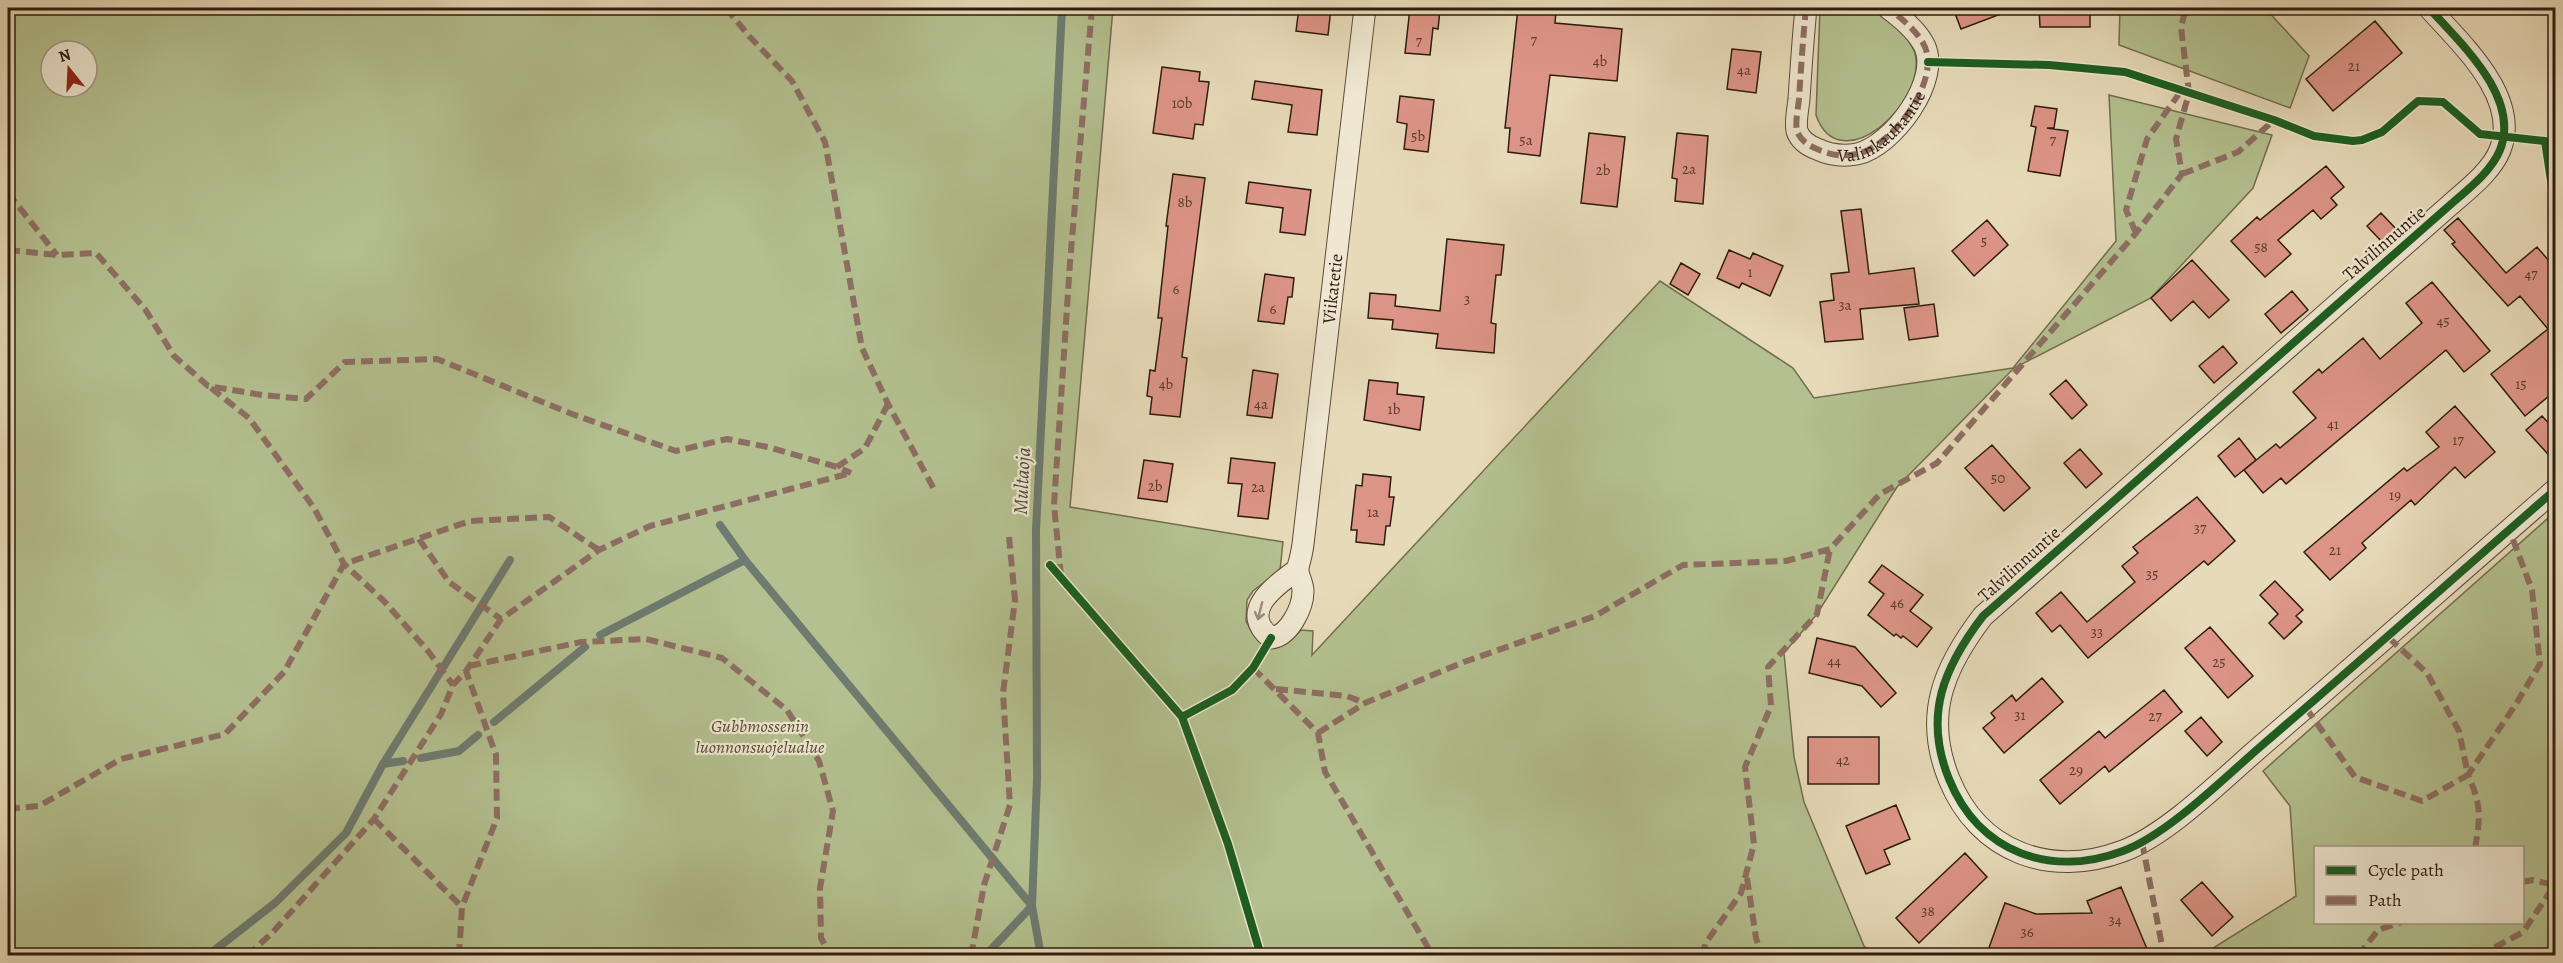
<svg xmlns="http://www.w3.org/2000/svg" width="2563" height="963" viewBox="0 0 2563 963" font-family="Alegreya,serif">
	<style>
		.green { fill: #b4c08f; stroke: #716e4e; stroke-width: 1.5; fill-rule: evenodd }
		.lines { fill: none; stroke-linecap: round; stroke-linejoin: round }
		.stream { stroke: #6d7b70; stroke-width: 8 }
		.building { fill: #dc9486; stroke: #2e1c0e; stroke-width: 1.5 }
		.street-casing { stroke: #5c4c38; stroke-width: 23 }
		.street { stroke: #efe7d1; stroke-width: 21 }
		.quiet { stroke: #8d6e63; stroke-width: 6; stroke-dasharray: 12 6; stroke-linecap: butt }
		.cycleway-casing { stroke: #efe7d1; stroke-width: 11 }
		.cycleway { stroke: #1b5e20; stroke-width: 8 }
		.oneway { stroke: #988c79 }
		.labels { text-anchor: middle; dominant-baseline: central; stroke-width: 4.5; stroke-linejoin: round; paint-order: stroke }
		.number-label { font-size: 15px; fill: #5a3a2c }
		.street-label { font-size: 18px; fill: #2e1c0e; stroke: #efe7d1 }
		.park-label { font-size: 18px; font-style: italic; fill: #564d35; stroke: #efe7d1 }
		.water-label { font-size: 20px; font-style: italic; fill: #4e4b3f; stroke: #efe7d1 }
	</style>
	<rect width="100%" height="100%" fill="#e7dab8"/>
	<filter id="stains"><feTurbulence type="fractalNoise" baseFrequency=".00333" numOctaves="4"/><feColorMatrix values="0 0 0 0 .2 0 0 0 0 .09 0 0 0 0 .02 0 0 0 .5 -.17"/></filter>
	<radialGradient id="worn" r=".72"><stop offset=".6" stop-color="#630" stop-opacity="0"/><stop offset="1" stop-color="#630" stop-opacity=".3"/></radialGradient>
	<path class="green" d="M 8,8 L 1113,8 L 1070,507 L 1283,542 L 1280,570 L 1253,591 L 1247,600 L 1246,621 L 1253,634 L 1279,647 L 1291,640 L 1301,630 L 1313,631 L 1312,655 L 1660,281 L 1793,368 L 1814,398 L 2013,368 L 2116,241 L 2109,95 L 2272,135 L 2253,188 L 2151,298 L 2014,368 L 1897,487 L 1817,614 L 1784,653 L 1794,757 L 1804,802 L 1864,946 L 1875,955 L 8,955 ZM 51,51 L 87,51 L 87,87 L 51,87 Z
		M 1820,8 C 1836,8 1856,4 1871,8 C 1881,10 1897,25 1903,33 C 1907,39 1913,47 1915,53 C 1928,103 1839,182 1816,115 Z
		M 2120,8 L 2265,8 L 2309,56 L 2290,108 L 2119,45 Z
		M 2555,512 L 2555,955 L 2202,955 L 2296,896 L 2290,806 L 2263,771 ZM 2316,848 L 2522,848 L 2522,922 L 2316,922 Z"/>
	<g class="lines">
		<path class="stream" d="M 720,525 L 745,560 L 1032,906 L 985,956
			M 600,635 L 745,560
			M 494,722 L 585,647
			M 421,758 L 459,751 L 478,735
			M 383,764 L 403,761
			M 207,956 L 275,903 L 346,833 L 383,764 L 510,560
			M 1041,956 L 1032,906 L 1037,779 L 1036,530 L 1062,8"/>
	</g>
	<path class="building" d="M 1299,8 L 1331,8 L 1328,35 L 1296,31 Z
		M 1410,8 L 1440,10 L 1438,29 L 1433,28 L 1430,55 L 1405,53 Z
		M 1518,8 L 1556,12 L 1555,23 L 1622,29 L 1617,81 L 1550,75 L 1540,156 L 1508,152 L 1510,128 L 1505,128 Z
		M 1953,8 L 2013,8 L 2014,9 L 1961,29 Z
		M 2039,8 L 2090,8 L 2090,27 L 2040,27 Z
		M 2375,21 L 2402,53 L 2333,111 L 2306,79 Z
		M 1732,49 L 1761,52 L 1756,93 L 1727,89 Z
		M 1162,67 L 1200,72 L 1199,81 L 1209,82 L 1203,125 L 1195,124 L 1193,139 L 1153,133 Z
		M 1255,81 L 1322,90 L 1317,135 L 1288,132 L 1292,105 L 1252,99 Z
		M 1400,96 L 1434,100 L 1428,152 L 1404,149 L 1407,124 L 1397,122 Z
		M 2035,106 L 2057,109 L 2054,128 L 2047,128 L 2068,131 L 2060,176 L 2028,171 L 2036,127 L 2031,126 Z
		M 1589,133 L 1625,137 L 1617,207 L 1581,203 Z
		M 1677,133 L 1708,136 L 1703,204 L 1675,201 L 1677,179 L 1672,178 Z
		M 2326,166 L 2344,187 L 2331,198 L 2337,205 L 2321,219 L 2313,210 L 2278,240 L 2291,254 L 2265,277 L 2231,241 L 2257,217 L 2260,220 Z
		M 1173,174 L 1205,178 L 1182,357 L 1187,358 L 1180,417 L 1150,414 L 1152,397 L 1147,396 L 1150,370 L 1155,371 L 1162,318 L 1158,318 L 1168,226 L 1166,226 Z
		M 1249,182 L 1311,190 L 1305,235 L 1280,232 L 1283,208 L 1246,203 Z
		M 1861,209 L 1869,274 L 1914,268 L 1919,304 L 1860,309 L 1863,339 L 1825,342 L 1820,302 L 1834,300 L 1831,274 L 1849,272 L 1841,211 Z
		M 2381,213 L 2397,230 L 2383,243 L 2367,226 Z
		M 2458,218 L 2506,273 L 2537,247 L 2556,269 L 2556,390 L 2525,416 L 2491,374 L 2548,329 L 2520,296 L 2508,306 L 2452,244 L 2455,242 L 2444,230 Z
		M 1987,220 L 2008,245 L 1974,276 L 1952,251 Z
		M 1447,239 L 1504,245 L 1501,275 L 1496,275 L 1491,323 L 1496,324 L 1494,353 L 1436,348 L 1438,334 L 1392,329 L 1393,320 L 1368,318 L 1370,293 L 1396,295 L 1395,306 L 1440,311 Z
		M 1729,250 L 1750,259 L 1753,253 L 1783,266 L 1770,296 L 1742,283 L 1739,288 L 1717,278 Z
		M 2192,260 L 2229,300 L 2209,318 L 2193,301 L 2171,321 L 2151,298 Z
		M 1681,263 L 1700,274 L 1688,295 L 1670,284 Z
		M 1265,274 L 1294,278 L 1292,297 L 1288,297 L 1284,324 L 1258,321 Z
		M 2432,282 L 2490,351 L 2464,372 L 2446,350 L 2286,484 L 2281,478 L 2263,493 L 2244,470 L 2276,444 L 2280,448 L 2316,418 L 2293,392 L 2319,369 L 2322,373 L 2363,338 L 2380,359 L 2422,323 L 2406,303 Z
		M 2292,291 L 2308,310 L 2281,333 L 2265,314 Z
		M 1934,304 L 1938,336 L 1909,340 L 1904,308 Z
		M 2223,346 L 2237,363 L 2214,383 L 2199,366 Z
		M 1253,370 L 1278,374 L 1272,418 L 1247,415 Z
		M 1369,380 L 1398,383 L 1397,394 L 1424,397 L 1420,430 L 1364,420 Z
		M 2066,380 L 2087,405 L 2072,419 L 2050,394 Z
		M 2455,406 L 2495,452 L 2465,478 L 2455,467 L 2415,505 L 2411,500 L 2362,543 L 2366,548 L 2330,580 L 2304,552 L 2404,468 L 2407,471 L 2439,447 L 2426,432 Z
		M 2542,416 L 2556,431 L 2556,463 L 2526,430 Z
		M 2239,438 L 2256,460 L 2235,477 L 2218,456 Z
		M 1992,445 L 2030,488 L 2004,511 L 1965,468 Z
		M 2080,449 L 2102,474 L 2086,488 L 2064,463 Z
		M 1231,458 L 1275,463 L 1268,519 L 1238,516 L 1242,484 L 1228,483 Z
		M 1144,460 L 1173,464 L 1167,502 L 1138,498 Z
		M 1363,474 L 1391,477 L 1389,497 L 1394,497 L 1390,526 L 1386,526 L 1384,545 L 1356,542 L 1357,530 L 1351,530 L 1356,485 L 1362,486 Z
		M 2197,497 L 2235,541 L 2208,565 L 2204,561 L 2088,658 L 2060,625 L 2052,632 L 2036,613 L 2061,592 L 2087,622 L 2135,582 L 2122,566 L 2138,553 L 2133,547 Z
		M 1882,565 L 1923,595 L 1910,611 L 1932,628 L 1917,647 L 1903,636 L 1901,638 L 1896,634 L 1894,636 L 1868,615 L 1884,594 L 1869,582 Z
		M 2275,581 L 2303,610 L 2296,616 L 2302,622 L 2284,639 L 2269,623 L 2278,614 L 2260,595 Z
		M 2210,627 L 2253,676 L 2228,698 L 2185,648 Z
		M 1817,638 L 1855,647 L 1896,693 L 1881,707 L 1862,686 L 1809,673 Z
		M 2042,678 L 2063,702 L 2004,753 L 1983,728 L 1995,718 L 1991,713 L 2012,695 L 2016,701 Z
		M 2164,690 L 2182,712 L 2109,772 L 2105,766 L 2060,804 L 2040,780 L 2099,731 L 2105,738 Z
		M 2201,717 L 2222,742 L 2207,756 L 2185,731 Z
		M 1808,737 L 1879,737 L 1879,784 L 1808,784 Z
		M 1896,805 L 1910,839 L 1884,850 L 1890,864 L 1866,874 L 1846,826 Z
		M 1965,853 L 1987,877 L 1919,943 L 1896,918 Z
		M 2202,882 L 2233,917 L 2212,936 L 2181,900 Z
		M 2121,887 L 2150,956 L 2090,956 L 2088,950 L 2022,952 L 2021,956 L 1986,956 L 2005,903 L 2036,914 L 2092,913 L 2087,901 Z"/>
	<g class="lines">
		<defs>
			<g id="street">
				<path id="s1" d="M 1806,8 C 1803,38 1801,68 1799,99 C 1798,109 1795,122 1797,131 C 1800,140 1809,146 1817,149 C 1830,155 1842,157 1857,154 C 1892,147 1944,78 1923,43 C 1915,29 1901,18 1888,8"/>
				<path d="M 2429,8 C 2460,43 2521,97 2500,150 C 2491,172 2467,190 2450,205 L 1983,616 C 1944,667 1923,715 1949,779 C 1979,853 2051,878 2123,851 C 2167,835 2223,779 2260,747 C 2359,662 2457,575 2556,489"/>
				<path id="s2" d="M 1298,569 C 1275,586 1238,611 1271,638 C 1289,636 1303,608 1303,591 C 1303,583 1297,575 1298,567 C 1300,560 1302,552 1303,544 L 1365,8"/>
			</g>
		</defs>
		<use href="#street" class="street-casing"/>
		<use href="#street" class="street"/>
		<path class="quiet" d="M 726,8 L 749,36 L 792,81 L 825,142 L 862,348 L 888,404 L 935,491
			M 1806,8 C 1803,38 1801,68 1799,99 C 1798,109 1795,122 1797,131 C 1800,140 1809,146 1817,149 C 1830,155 1842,157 1857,154 C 1892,147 1944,78 1923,43 C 1915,29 1901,18 1888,8
			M 2182,174 L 2238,152 L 2274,120
			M 8,193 L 57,255
			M 2136,233 L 2126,210 L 2147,139 L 2181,91
			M 8,250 L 57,255 L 96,253 L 145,309 L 174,356 L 208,386 L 262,395 L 306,399 L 345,362 L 437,359 L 572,414 L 676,451 L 727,439 L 768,447 L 837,467 L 851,473
			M 211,388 L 249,418 L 314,508 L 344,564 L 384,601 L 428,651 L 453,685
			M 837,467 L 865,448 L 888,404
			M 419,539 L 449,582 L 501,619
			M 1061,576 L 1054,505 L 1070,262 L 1092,8
			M 469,666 L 581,642 L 646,639 L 722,658 L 787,710 L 819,761 L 833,811 L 820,888 L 821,938 L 831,956
			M 1253,668 L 1318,733 L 1325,772 L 1433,956
			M 1276,689 L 1347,696 L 1365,703
			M 2306,708 L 2355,777 L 2422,801 L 2468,775 L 2459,731 L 2427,673 L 2388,637
			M 1318,733 L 1365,703 L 1464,662 L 1595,616 L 1683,565 L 1786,561 L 1830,549 L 1880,494 L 1937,463 L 2136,233 L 2182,174 L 2176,139 L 2189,93 L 2181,27 L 2186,8
			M 8,809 L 39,806 L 121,759 L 225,734 L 284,672 L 344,564 L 470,521 L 549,517 L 599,550
			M 374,819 L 462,907
			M 2142,842 L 2164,956
			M 2475,848 C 2481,815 2481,805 2468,775 L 2516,704 L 2540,664 L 2532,590 L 2509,529
			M 1747,878 L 1756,938 L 1762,956
			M 2522,882 L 2533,880 L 2554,885
			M 247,956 L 273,932 L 374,819 L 441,714 L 453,685 L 466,671 L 501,619 L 599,550 L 650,526 L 851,473
			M 459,956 L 462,907 L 497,818 L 496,755 L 466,671
			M 971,956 L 984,885 L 1010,805 L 1003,693 L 1015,600 L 1009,537
			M 1703,956 L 1705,944 L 1741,893 L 1754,844 L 1745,767 L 1771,706 L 1768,667 L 1817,614 L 1830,549
			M 2358,956 L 2378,930 L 2402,922
			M 2479,956 L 2523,932 L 2556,883"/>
		<defs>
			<path id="cycleway" d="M 2429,8 C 2460,43 2521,97 2500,150 C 2491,172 2467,190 2450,205 L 1983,616 C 1944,667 1923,715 1949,779 C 1979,853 2051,878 2123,851 C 2167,835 2223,779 2260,747 C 2359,662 2457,575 2556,489
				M 1928,62 L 2049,65 L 2125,72 L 2274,120 L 2314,136 L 2353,141 L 2362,140 L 2382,132 L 2418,101 L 2443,102 L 2480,134 L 2545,141 L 2556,214
				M 1050,565 L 1182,717 L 1228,844 L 1261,956
				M 1182,717 L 1232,690 L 1253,668 L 1271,638"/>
		</defs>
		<use href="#cycleway" class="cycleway-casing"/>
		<use href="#cycleway" class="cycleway"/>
	</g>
	<defs><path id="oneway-shaft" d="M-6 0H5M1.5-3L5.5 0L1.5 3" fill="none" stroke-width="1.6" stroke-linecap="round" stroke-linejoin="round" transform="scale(1.5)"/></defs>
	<use class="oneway" href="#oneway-shaft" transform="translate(1260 611) rotate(104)"/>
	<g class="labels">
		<g class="number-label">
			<text x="1534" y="40">7</text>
			<text x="1419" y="41">7</text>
			<text x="1600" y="61">4b</text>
			<text x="2354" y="66">21</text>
			<text x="1744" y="70">4a</text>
			<text x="1182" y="103">10b</text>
			<text x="1418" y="136">5b</text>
			<text x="1526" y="140">5a</text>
			<text x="2053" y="140">7</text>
			<text x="1689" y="169">2a</text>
			<text x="1603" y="170">2b</text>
			<text x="1185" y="202">8b</text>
			<text x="1984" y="241">5</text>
			<text x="2261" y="247">58</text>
			<text x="1750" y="272">1</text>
			<text x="2531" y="274">47</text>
			<text x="1176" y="289">6</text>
			<text x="1467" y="299">3</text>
			<text x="1845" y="305">3a</text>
			<text x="1273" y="309">6</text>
			<text x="2443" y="321">45</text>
			<text x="1166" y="384">4b</text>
			<text x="2521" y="384">15</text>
			<text x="1261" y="404">4a</text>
			<text x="1394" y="409">1b</text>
			<text x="2333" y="424">41</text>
			<text x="2458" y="440">17</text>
			<text x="1998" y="478">50</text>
			<text x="1155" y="486">2b</text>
			<text x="1258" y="487">2a</text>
			<text x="2395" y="495">19</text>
			<text x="1373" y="512">1a</text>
			<text x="2200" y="528">37</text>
			<text x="2335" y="550">21</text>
			<text x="2152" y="574">35</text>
			<text x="1897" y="603">46</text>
			<text x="2097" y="632">33</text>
			<text x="1834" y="661">44</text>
			<text x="2219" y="662">25</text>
			<text x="2020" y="715">31</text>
			<text x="2155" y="716">27</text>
			<text x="1843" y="760">42</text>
			<text x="2076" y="770">29</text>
			<text x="1928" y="911">38</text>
			<text x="2115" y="920">34</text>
			<text x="2027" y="932">36</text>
		</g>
		<g class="street-label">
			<text stroke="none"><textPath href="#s1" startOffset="228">Valinkauhantie</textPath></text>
			<text transform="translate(2384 243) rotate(-41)">Talvilinnuntie</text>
			<text stroke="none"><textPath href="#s2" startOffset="456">Viikatetie</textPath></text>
			<text transform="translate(2019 564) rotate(-42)">Talvilinnuntie</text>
		</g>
		<g class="park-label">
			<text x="760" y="726">Gubbmossenin<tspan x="760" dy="21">luonnonsuojelualue</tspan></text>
		</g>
		<g class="water-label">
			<text transform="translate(1022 481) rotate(-87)">Multaoja</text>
		</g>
	</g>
	<rect width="2563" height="963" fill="none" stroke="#e7dab8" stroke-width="30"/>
	<rect x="9" y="9" width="2545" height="945" fill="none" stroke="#2e1c0e" stroke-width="3"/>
	<rect x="15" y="15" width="2533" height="933" fill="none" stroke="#2e1c0e" stroke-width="1.5"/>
	<rect x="2314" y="846" width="210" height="78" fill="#efe7d1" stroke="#a29683" stroke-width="1.5"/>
	<rect x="2326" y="866" width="30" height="9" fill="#1b5e20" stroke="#a29683" stroke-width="1.5"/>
	<text x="2368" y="876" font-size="18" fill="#2e1c0e">Cycle path</text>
	<rect x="2326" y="896" width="30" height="9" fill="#8d6e63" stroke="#a29683" stroke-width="1.5"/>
	<text x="2368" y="906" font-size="18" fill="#2e1c0e">Path</text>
	<g transform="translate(69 69) rotate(342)"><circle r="28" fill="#efe7d1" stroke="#a29683" stroke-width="1.5"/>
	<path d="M0-4.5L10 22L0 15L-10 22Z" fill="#8f2418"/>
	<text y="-9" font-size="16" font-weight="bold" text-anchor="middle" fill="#2e1c0e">N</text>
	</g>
	<rect width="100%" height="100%" filter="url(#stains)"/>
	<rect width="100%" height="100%" fill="url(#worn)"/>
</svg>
